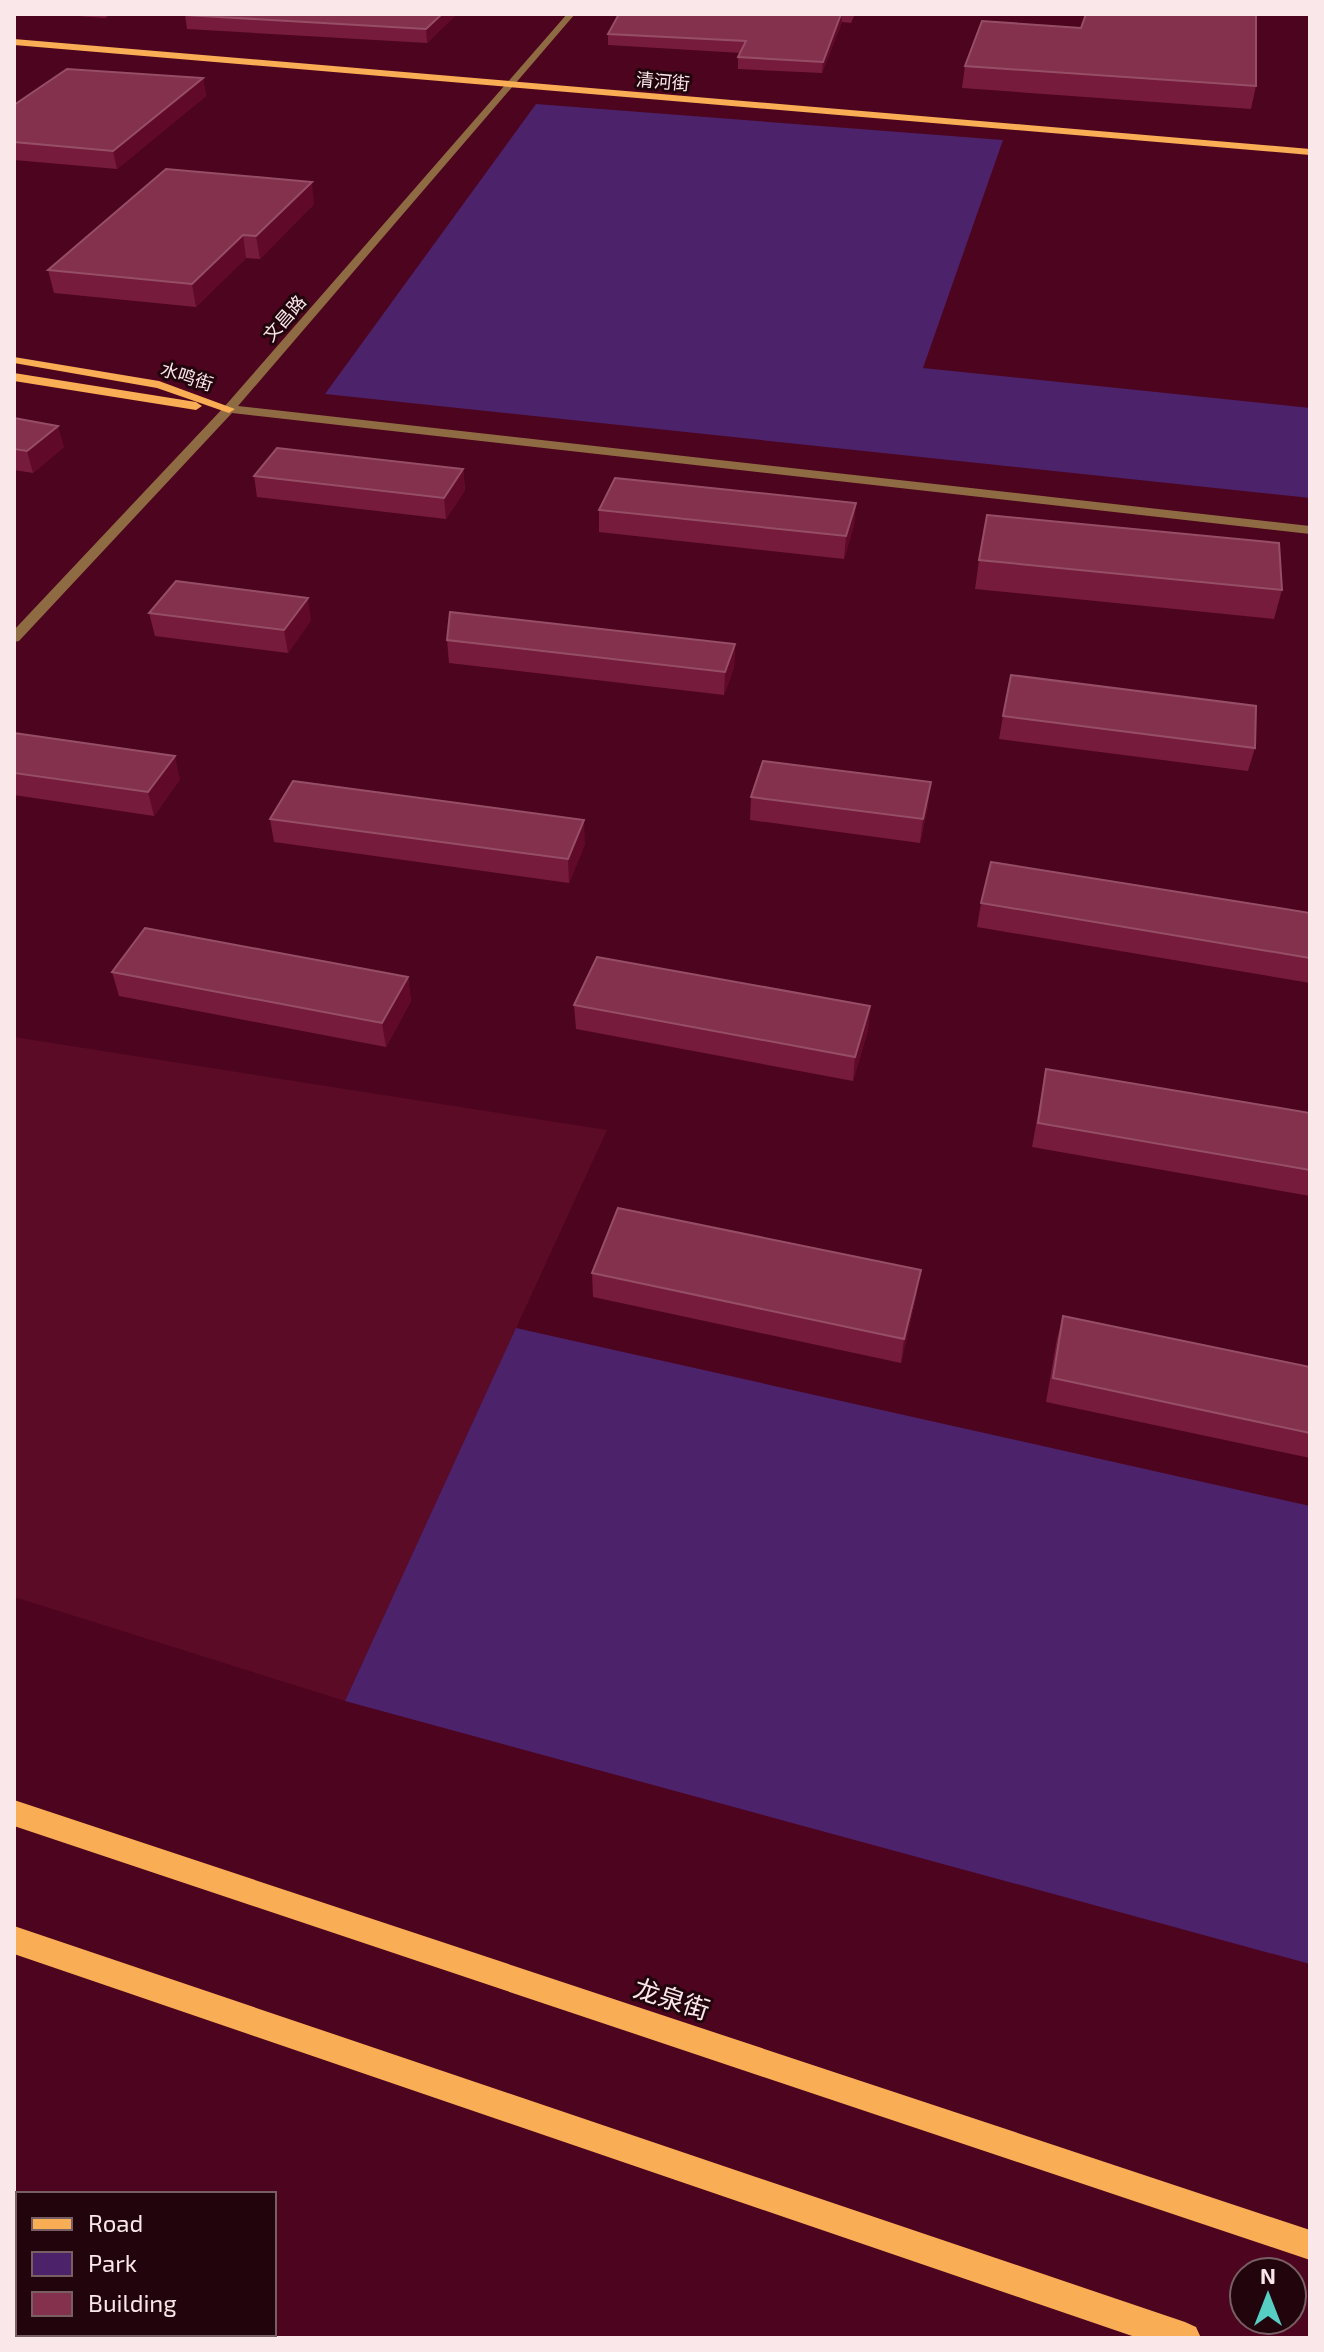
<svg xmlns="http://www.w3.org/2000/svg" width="1324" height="2352" viewBox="0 0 1324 2352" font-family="'Exo 2','Noto Sans SC',sans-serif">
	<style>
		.built { fill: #5c0b26 }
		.green { fill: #4c226b }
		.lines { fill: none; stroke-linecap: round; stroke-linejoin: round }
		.minor { fill: #8f6b43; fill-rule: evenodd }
		.major { fill: #f9ad54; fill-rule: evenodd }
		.wall { fill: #761b3b }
		.shaded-wall { fill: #600928 }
		.building { fill: #84314e; stroke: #964e66; stroke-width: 2 }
		.labels { text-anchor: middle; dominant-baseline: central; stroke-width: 6; stroke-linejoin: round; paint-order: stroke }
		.far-street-label { font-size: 18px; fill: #f9e7e9; stroke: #22050c }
		.near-street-label { font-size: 26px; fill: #f9e7e9; stroke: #22050c }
	</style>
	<rect width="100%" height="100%" fill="#4d041e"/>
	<path class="built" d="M 14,1037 L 607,1130 L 345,1701 L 14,1597 Z"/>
	<path class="green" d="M 536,104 L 1003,140 L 923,368 L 1310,408 L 1310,498 L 325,394 Z
		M 516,1328 L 1310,1506 L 1310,1964 L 345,1701 Z"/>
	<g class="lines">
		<path class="minor" d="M 567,14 L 575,14 L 238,406 L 1310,526 L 1310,534 L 232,413 L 19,641 L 14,642 L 14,630 L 225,406 Z"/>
		<path class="major" d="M 14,39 L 1310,149 L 1310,155 L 14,45 Z
			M 14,357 L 159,381 L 235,409 L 229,413 L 157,388 L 14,363 Z
			M 14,373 L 196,402 L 202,406 L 196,410 L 14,381 Z
			M 14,1800 L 1310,2230 L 1310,2260 L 14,1826 Z
			M 14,1926 L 1185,2322 L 1196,2327 L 1201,2338 L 1138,2338 L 14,1954 Z"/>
	</g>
	<path class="wall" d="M 51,14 L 111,14 L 105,18 Z
		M 187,14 L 457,14 L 427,43 L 187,29 L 185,15 Z
		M 619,14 L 855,14 L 851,23 L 842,22 L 822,73 L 738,69 L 738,57 L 741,53 L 608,45 L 608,34 Z
		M 965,66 L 1256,86 L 1251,109 L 962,88 Z
		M 203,78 L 206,96 L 117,169 L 14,160 L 14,105 Z
		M 314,204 L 260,259 L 246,258 L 196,307 L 54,293 L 48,270 Z
		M 14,418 L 64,447 L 33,473 L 14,470 Z
		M 463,469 L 465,490 L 446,519 L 257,497 L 254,476 Z
		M 856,503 L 854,525 L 844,559 L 599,532 L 599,510 Z
		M 979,560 L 1282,590 L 1274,619 L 975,589 Z
		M 149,613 L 311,620 L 288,653 L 155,636 Z
		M 447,640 L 735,644 L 734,667 L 724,695 L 449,663 Z
		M 1003,716 L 1255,748 L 1248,771 L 999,739 Z
		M 14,733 L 180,779 L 154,816 L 14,795 Z
		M 751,797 L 928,806 L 920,843 L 750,820 Z
		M 270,819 L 585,844 L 569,883 L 274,842 Z
		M 981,903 L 1310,913 L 1310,983 L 977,927 Z
		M 112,972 L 408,977 L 411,1001 L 386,1047 L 119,996 Z
		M 574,1005 L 870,1006 L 868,1030 L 853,1081 L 576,1029 Z
		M 1046,1069 L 1310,1113 L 1310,1196 L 1032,1147 Z
		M 592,1273 L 917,1293 L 901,1363 L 593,1297 Z
		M 1063,1316 L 1310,1367 L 1310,1458 L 1046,1402 L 1057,1339 Z"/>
	<path class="shaded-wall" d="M 442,14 L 457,14 L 427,43 L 426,29 Z
		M 841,14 L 842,22 L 822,73 L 823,62 Z
		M 203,78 L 206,96 L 117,169 L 113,151 Z
		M 312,182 L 314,204 L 260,259 L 256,236 Z
		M 243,235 L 246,258 L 196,307 L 192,284 Z
		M 58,426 L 64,447 L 33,473 L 27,451 Z
		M 463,469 L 465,490 L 446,519 L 444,498 Z
		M 856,503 L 854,525 L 844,559 L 846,536 Z
		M 308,598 L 311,620 L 288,653 L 284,630 Z
		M 735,644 L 734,667 L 724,695 L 725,672 Z
		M 175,756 L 180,779 L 154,816 L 148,792 Z
		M 931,782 L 928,806 L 920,843 L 923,819 Z
		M 584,820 L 585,844 L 569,883 L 568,859 Z
		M 408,977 L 411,1001 L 386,1047 L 382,1023 Z
		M 870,1006 L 868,1030 L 853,1081 L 855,1057 Z
		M 921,1270 L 917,1293 L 901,1363 L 904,1339 Z"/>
	<path class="building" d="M 187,14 L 442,14 L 426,29 L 185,15 Z
		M 619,14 L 841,14 L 823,62 L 738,57 L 746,41 L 608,34 Z
		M 1086,14 L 1256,14 L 1256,86 L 965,66 L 982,21 L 1081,28 Z
		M 67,69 L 203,78 L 113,151 L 14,142 L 14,105 Z
		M 166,169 L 312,182 L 256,236 L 243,235 L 192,284 L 48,270 Z
		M 14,418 L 58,426 L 27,451 L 14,449 Z
		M 277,448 L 463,469 L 444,498 L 254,476 Z
		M 615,478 L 856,503 L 846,536 L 599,510 Z
		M 987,515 L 1279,543 L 1282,590 L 979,560 Z
		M 176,581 L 308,598 L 284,630 L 149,613 Z
		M 450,612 L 735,644 L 725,672 L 447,640 Z
		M 1011,675 L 1256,706 L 1255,748 L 1003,716 Z
		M 14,733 L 175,756 L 148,792 L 14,773 Z
		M 763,761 L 931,782 L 923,819 L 751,797 Z
		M 293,781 L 584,820 L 568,859 L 270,819 Z
		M 991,862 L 1310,913 L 1310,958 L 981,903 Z
		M 145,928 L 408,977 L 382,1023 L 112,972 Z
		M 597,957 L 870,1006 L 855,1057 L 574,1005 Z
		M 1046,1069 L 1310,1113 L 1310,1170 L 1038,1123 Z
		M 618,1208 L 921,1270 L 904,1339 L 592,1273 Z
		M 1063,1316 L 1310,1367 L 1310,1433 L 1053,1378 Z"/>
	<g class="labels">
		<g class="far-street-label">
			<text transform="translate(663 81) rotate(5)">清河街</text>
			<text transform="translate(284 318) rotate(-49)">文昌路</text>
			<text transform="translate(187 376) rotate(18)">水鸣街</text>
		</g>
		<g class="near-street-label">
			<text transform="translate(672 1998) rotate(18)">龙泉街</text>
		</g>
	</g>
	<rect width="1324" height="2352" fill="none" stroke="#f9e7e9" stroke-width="32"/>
	<rect x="16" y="2192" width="260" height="144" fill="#22050c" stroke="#785f64" stroke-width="2"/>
	<rect x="32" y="2218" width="40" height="12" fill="#f9ad54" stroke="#785f64" stroke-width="2"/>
	<text x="88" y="2232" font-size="24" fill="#f9e7e9">Road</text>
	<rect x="32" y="2252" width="40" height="24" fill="#4c226b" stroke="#785f64" stroke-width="2"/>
	<text x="88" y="2272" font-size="24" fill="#f9e7e9">Park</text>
	<rect x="32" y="2292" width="40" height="24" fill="#84314e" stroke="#785f64" stroke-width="2"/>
	<text x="88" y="2312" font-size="24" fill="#f9e7e9">Building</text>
	<g transform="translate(1268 2296)"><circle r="38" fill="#22050c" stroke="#785f64" stroke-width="2"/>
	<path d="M0-6L14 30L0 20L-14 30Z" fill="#56cec4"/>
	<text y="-12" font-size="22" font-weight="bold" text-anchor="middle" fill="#f9e7e9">N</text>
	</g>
</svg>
